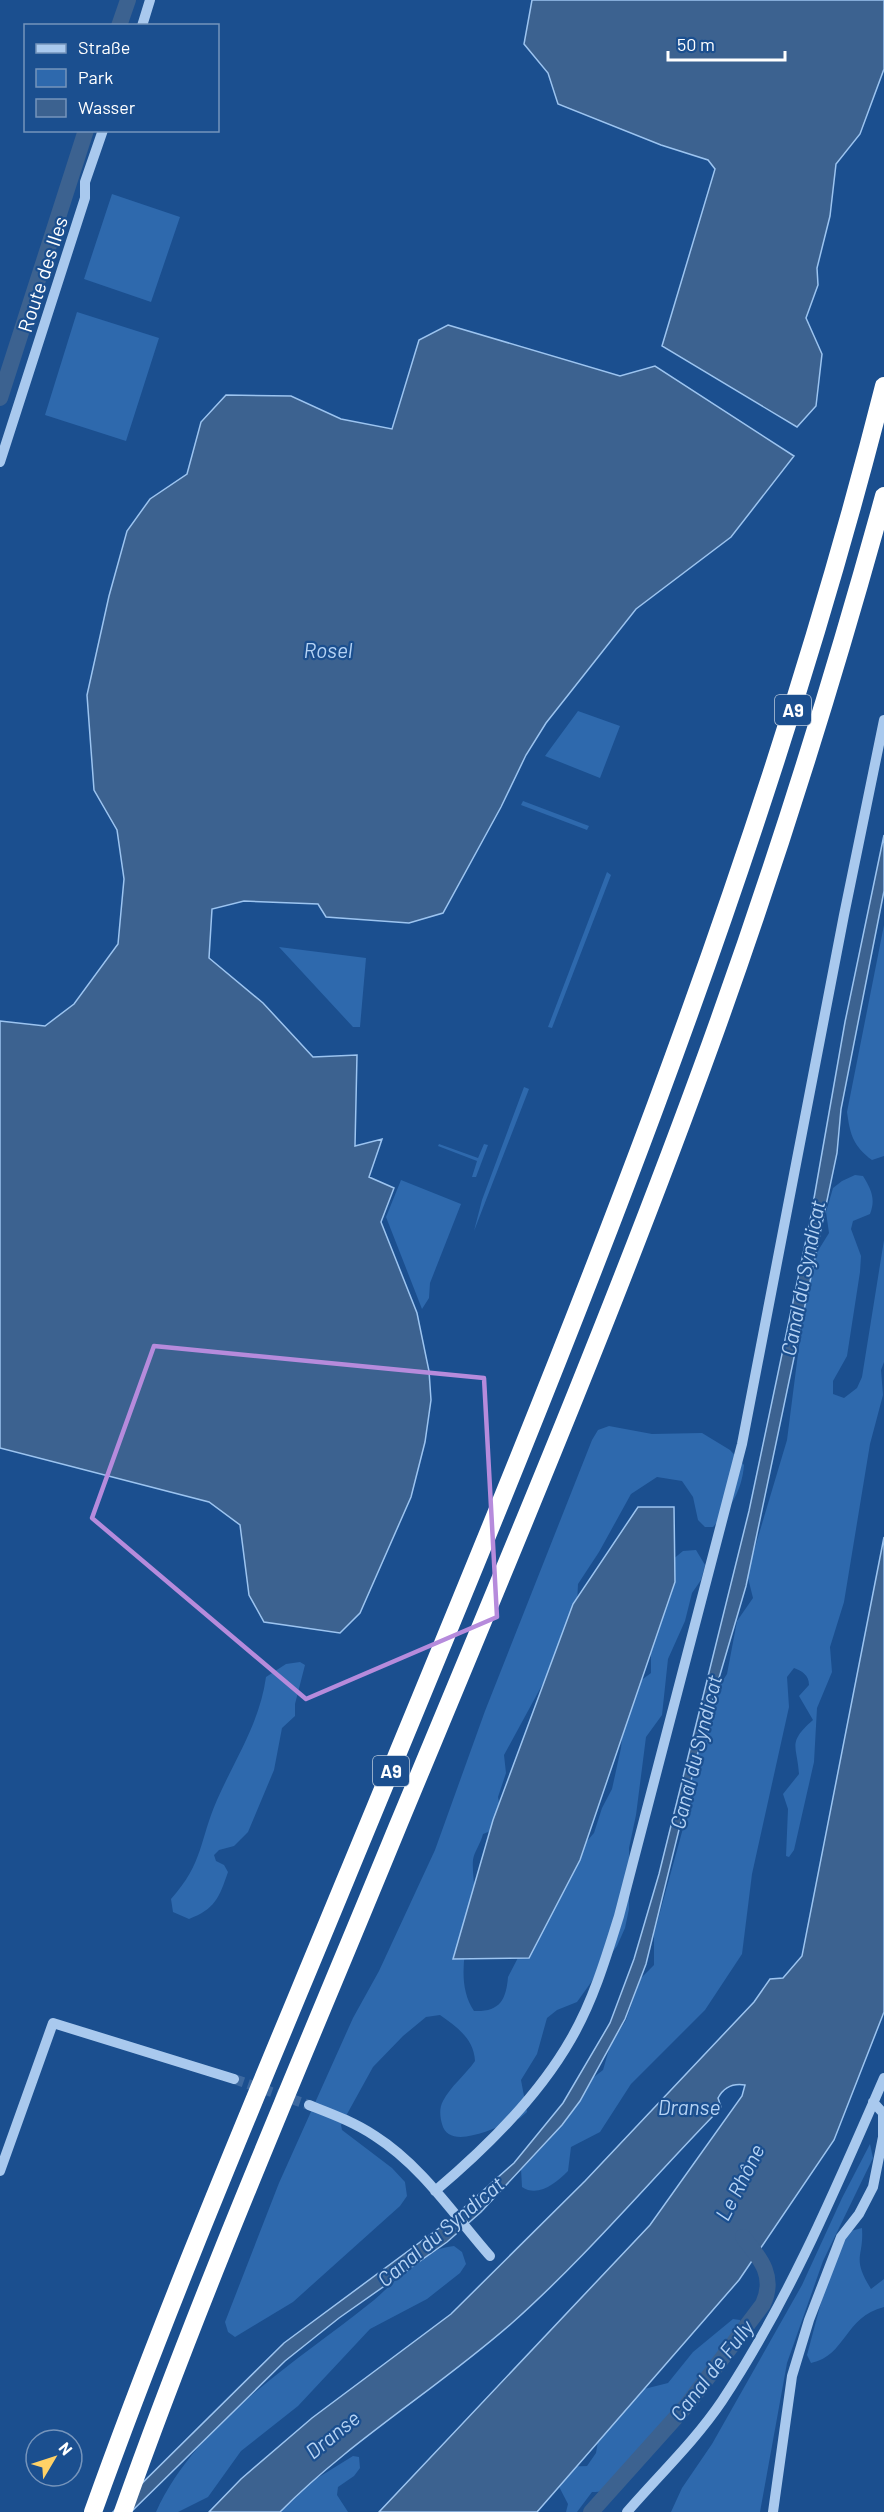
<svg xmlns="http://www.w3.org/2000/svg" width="884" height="2512" viewBox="0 0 884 2512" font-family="Barlow,sans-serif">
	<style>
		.green { fill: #2e69ad }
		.water { fill: #3c6290; stroke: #9cc4f0; stroke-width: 1.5 }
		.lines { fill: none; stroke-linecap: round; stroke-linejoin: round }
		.canal { stroke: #3c6290; stroke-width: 16 }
		.minor-tunnel { stroke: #3d69a0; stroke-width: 10; stroke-dasharray: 10 5; stroke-linecap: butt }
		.minor { stroke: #a9c9ee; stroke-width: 10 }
		.highway { stroke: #fff; stroke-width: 18 }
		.marked { fill: none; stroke: #b68bdc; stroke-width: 4.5; stroke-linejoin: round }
		.labels { text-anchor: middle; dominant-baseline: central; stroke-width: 4.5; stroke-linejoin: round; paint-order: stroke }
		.shield { fill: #1b4f8f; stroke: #bbcadd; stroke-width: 1.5 }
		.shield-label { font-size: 18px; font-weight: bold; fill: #fff }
		.street-label { font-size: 20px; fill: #fff; stroke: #1b4f8f }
		.water-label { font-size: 21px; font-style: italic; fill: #b5d3f5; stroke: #1b4f8f }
	</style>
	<rect width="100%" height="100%" fill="#1b4f8f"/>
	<path class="green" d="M 112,194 L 180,217 L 151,302 L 84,279 Z
		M 77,312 L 159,338 L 126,441 L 45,415 Z
		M 578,711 L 620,726 L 600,778 L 545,756 Z
		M 523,801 L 589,826 L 587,830 L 521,805 Z
		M 607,872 L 611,875 L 552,1028 L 548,1027 Z
		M 884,925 L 884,1156 L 872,1160 C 853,1146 850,1134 847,1112 Z
		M 279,947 L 366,958 L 360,1027 L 353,1027 Z
		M 524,1087 L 529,1089 L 474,1231 L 482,1200 Z
		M 439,1144 L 478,1158 L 484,1144 L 488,1145 L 476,1177 L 472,1177 L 477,1161 L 438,1146 Z
		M 855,1175 L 863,1176 C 871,1189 876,1199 870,1214 L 853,1221 L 851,1229 L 861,1256 L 860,1272 L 847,1356 L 833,1381 L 833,1394 L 844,1398 L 857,1388 L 862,1377 L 884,1240 L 884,1362 L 881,1370 L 883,1395 L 870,1444 L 844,1602 L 830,1647 L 832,1672 L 817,1708 L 814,1762 L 794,1850 L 789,1857 L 786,1856 L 788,1809 L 783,1794 L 799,1774 C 797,1745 787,1743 813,1720 L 799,1696 L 809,1685 C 809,1675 802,1671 794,1668 L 787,1677 L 789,1707 L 752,1874 L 742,1954 L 705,2010 L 631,2084 L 600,2132 L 571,2147 L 568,2171 C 556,2183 538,2198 522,2187 L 521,2169 L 548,2141 L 590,2080 L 603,2070 L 610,2046 L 626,2020 L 641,1978 L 654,1965 L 654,1934 L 688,1810 L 689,1787 L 710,1709 L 718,1688 L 727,1674 L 737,1621 L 753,1598 L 747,1574 L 787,1440 L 806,1291 L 816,1254 L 829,1233 L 826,1212 L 833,1188 L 842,1181 Z
		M 401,1180 L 461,1204 L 430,1283 L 429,1298 L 422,1309 L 386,1217 Z
		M 609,1426 L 652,1434 L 702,1433 L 730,1450 L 744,1465 C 742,1491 730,1509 713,1527 L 705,1527 L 698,1520 L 693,1497 L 682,1481 L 657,1477 L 631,1494 L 599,1552 L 578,1584 L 577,1605 L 560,1652 L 504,1755 L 506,1773 L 498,1797 L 503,1826 L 483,1834 C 481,1843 474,1852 473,1860 C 472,1872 475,1885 474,1897 C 471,1934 452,1978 474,2011 C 499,2012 506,2001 508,1977 L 566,1865 L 594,1833 L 602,1808 L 612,1789 L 621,1748 L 625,1706 L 632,1687 L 651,1673 L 651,1653 L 672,1560 L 683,1551 L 696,1550 L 705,1565 L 701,1580 L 692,1593 L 685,1621 L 668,1659 L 662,1715 L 646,1737 L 636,1815 L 629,1848 L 629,1909 L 625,1928 L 617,1946 L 577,2002 L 557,2010 L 547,2018 L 537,2054 L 521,2080 L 527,2112 L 520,2118 C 501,2125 449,2153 442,2124 C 440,2117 439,2108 443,2101 C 450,2087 466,2074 475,2061 C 474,2039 457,2027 440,2015 L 426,2017 L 403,2036 L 373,2067 L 341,2125 L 342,2130 L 392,2168 L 405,2182 L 407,2196 L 400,2206 L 293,2302 L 235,2337 L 228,2332 L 225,2322 L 279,2183 L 353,2018 L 379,1971 L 435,1850 L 485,1711 L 592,1440 L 598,1430 Z
		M 300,1662 L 305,1665 L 295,1704 L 295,1716 L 282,1728 L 274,1770 L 248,1832 L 234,1846 L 219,1850 L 214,1855 L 216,1861 L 224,1865 L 228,1872 C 219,1898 215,1909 189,1919 L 173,1912 L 171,1899 C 204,1862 199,1841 217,1800 C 235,1759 260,1722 266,1677 L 286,1664 Z
		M 870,2144 L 873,2158 L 823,2261 L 787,2363 L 760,2512 L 671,2512 L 682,2488 L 712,2444 L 802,2285 L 842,2198 Z
		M 862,2228 C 864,2259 851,2256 871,2289 L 884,2279 L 884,2307 C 844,2317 846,2356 811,2363 L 807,2355 L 827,2280 L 847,2232 Z
		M 454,2246 L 462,2252 L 466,2264 L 460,2273 L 427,2299 L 370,2329 L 298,2406 L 241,2451 L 208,2497 L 178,2512 L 156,2512 C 196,2423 295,2363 369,2304 C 395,2284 419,2249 454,2246 Z
		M 733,2319 L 740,2320 L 743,2327 L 739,2338 L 626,2469 C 617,2484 610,2492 592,2492 L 577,2512 L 566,2512 L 568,2504 L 554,2477 L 562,2467 L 587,2466 L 596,2453 L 601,2423 L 624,2394 L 668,2383 L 693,2352 Z
		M 353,2456 L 359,2457 L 360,2468 L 354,2476 L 338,2487 L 337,2495 L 348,2512 L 270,2512 L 285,2498 Z"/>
	<path class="water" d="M 532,0 L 884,0 L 884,69 L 860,134 L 836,164 L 830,216 L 817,268 L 818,285 L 806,318 L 822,354 L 816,406 L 797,427 L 662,346 L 715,169 L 708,160 L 661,145 L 558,104 L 548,73 L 524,44 Z
		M 448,325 L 620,376 L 655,366 L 794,456 L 731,537 L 636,609 L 546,723 L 526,755 L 501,807 L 443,913 L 409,923 L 326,917 L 318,904 L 244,901 L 212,909 L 209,958 L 263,1003 L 313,1057 L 357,1055 L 355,1146 L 382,1139 L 369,1177 L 394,1188 L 381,1222 L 417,1313 L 429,1371 L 431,1400 L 425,1442 L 411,1497 L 360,1613 L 340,1633 L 264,1622 L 249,1595 L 240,1525 L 209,1502 L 0,1448 L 0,1021 L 45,1026 L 74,1004 L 118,944 L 124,879 L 117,830 L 94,790 L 87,695 L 109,596 L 127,531 L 150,499 L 187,474 L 201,422 L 226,395 L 291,396 L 341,419 L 392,429 L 419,340 Z
		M 884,835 L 884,891 L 841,1109 L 837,1153 L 746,1586 L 702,1736 L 646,1964 L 625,2019 L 580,2101 L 562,2125 L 481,2212 L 447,2242 L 339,2318 L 285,2361 L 131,2512 L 113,2512 L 284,2343 L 450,2220 L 514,2163 L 563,2103 L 610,2023 L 634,1959 L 659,1874 L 749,1511 L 810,1221 L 845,1022 Z
		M 638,1507 L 674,1507 L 675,1582 L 580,1860 L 529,1958 L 453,1959 L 493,1820 L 573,1604 Z
		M 884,1537 L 884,2012 L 834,2140 L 739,2280 L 537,2512 L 379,2512 L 650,2225 L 742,2096 L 745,2085 C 733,2083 724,2087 718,2098 L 721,2107 L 715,2114 C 648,2183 584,2259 512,2323 C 437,2389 350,2441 280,2512 L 209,2512 L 241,2479 L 312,2418 L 451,2314 L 585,2181 L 754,2002 L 770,1979 L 783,1978 L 802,1956 Z"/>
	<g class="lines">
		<path class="canal" d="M 119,26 L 128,0
			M 0,398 L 86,130
			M 591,2512 L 687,2405 L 763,2304 C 776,2276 760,2258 743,2237"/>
		<path class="minor-tunnel" d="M 234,2079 L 309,2105"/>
		<path class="minor" d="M 142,26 L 150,0
			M 0,462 L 85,198 L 85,182 L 103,130
			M 309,2105 C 332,2114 354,2122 375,2136 C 422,2166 454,2215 490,2256
			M 0,2171 L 53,2023 L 234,2079
			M 435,2191 C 485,2149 538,2097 571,2039 C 593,2001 606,1958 619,1916 L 742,1444 L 844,915 L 884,720
			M 627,2512 C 659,2475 695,2441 722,2401 C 789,2300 836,2188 884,2078
			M 773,2512 L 792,2376 L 809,2320 L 841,2237 L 859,2214 L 873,2187 L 883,2137 L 883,2113 L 873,2102"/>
		<path class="highway" d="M 93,2512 C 170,2297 260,2087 347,1876 C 549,1387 754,901 884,386
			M 123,2512 C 205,2281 304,2055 397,1828 C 505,1568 615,1308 711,1043 C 776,863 833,681 884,496"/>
	</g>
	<path class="marked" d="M 154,1346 L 484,1378 L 497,1617 L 306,1699 L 92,1518 Z"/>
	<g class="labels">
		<g class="shield">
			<rect x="775" y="695" width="36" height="30" rx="4.5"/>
			<rect x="373" y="1756" width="36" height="30" rx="4.5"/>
		</g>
		<g class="shield-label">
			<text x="793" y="710">A9</text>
			<text x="391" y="1771">A9</text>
		</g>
		<g class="street-label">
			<text transform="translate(42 274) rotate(-72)">Route des Iles</text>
		</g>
		<g class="water-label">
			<text x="328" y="649">Rosel</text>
			<text transform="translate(802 1278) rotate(-79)">Canal du Syndicat</text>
			<text transform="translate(695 1752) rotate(-76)">Canal du Syndicat</text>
			<text x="689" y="2106">Dranse</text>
			<text transform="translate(739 2182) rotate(-63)">Le Rhône</text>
			<text transform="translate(440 2231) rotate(-40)">Canal du Syndicat</text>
			<text transform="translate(711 2370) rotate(-52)">Canal de Fully</text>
			<text transform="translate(332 2434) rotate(-39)">Dranse</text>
		</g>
	</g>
	<rect x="24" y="24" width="195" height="108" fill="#1b4f8f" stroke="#7695bc" stroke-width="1.5"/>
	<rect x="36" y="44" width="30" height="9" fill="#a9c9ee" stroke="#7695bc" stroke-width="1.5"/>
	<text x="78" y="54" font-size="18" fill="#ffffff">Straße</text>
	<rect x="36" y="69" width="30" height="18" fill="#2e69ad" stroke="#7695bc" stroke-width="1.5"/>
	<text x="78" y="84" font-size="18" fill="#ffffff">Park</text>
	<rect x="36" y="99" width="30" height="18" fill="#3c6290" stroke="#7695bc" stroke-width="1.5"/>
	<text x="78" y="114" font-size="18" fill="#ffffff">Wasser</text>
	<g transform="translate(54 2458) rotate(51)"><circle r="28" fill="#1b4f8f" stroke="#7695bc" stroke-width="1.5"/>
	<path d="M0-4.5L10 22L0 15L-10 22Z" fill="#ffd166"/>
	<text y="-9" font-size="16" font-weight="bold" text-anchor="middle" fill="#ffffff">N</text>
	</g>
	<path d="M668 51v9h117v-9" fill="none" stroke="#ffffff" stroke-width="3"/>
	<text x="677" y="51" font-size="18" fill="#ffffff" stroke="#1b4f8f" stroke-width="4.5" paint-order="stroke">50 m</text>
</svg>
